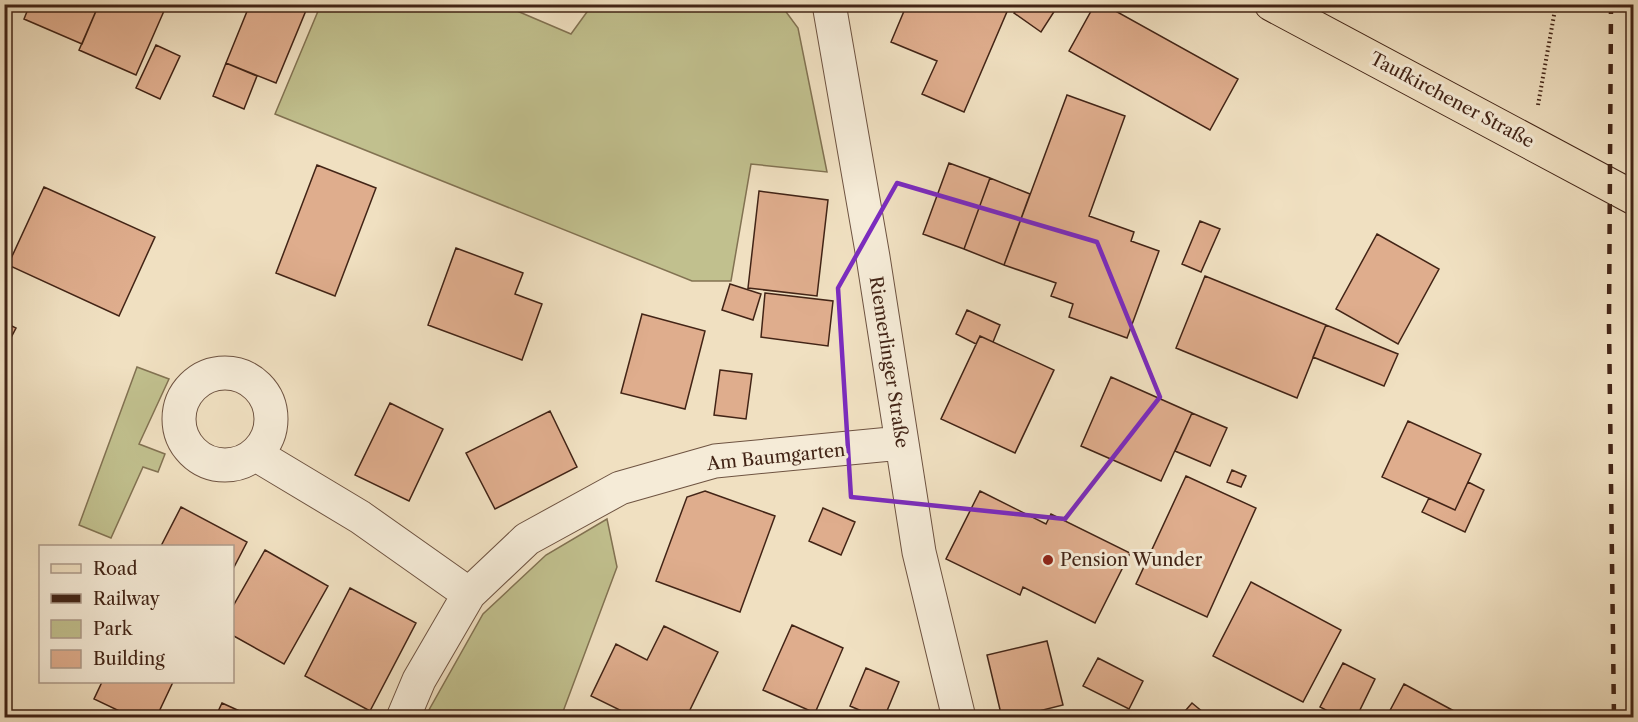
<svg xmlns="http://www.w3.org/2000/svg" width="1638" height="722" viewBox="0 0 1638 722" font-family="'Libre Caslon Text',serif">
	<style>
		.green { fill: #c1c08e; stroke: #827252; stroke-width: 1.5 }
		.building { fill: #dfad8d; stroke: #422416; stroke-width: 1.5 }
		.lines { fill: none; stroke-linecap: round; stroke-linejoin: round }
		.minor-casing { stroke: #6e5341; stroke-width: 35 }
		.major-casing { stroke: #422416; stroke-width: 35 }
		.path { stroke: #422416; stroke-width: 4; stroke-dasharray: 1.5 3; stroke-linecap: butt }
		.minor { stroke: #f5ebd7; stroke-width: 33 }
		.major { stroke: #f0e0c1; stroke-width: 33 }
		.rail { stroke: #422416; stroke-width: 4.5; stroke-dasharray: 10 10; stroke-linecap: butt }
		.marked { fill: none; stroke: #7b2cbf; stroke-width: 4.5; stroke-linejoin: round }
		.poi-dot { fill: #8f2418; stroke: #f5ebd7; stroke-width: 2 }
		.labels { text-anchor: middle; dominant-baseline: central; stroke-width: 6; stroke-linejoin: round; paint-order: stroke }
		.street-label { font-size: 18px; fill: #422416; stroke: #f5ebd7 }
		.poi-label { font-size: 18px; fill: #422416; stroke: #f5ebd7; text-anchor: start }
	</style>
	<rect width="100%" height="100%" fill="#f0e0c1"/>
	<filter id="stains"><feTurbulence type="fractalNoise" baseFrequency=".00333" numOctaves="4"/><feColorMatrix values="0 0 0 0 .2 0 0 0 0 .09 0 0 0 0 .02 0 0 0 .5 -.17"/></filter>
	<radialGradient id="worn" r=".72"><stop offset=".6" stop-color="#630" stop-opacity="0"/><stop offset="1" stop-color="#630" stop-opacity=".3"/></radialGradient>
	<path class="green" d="M 321,4 L 503,5 L 571,34 L 592,5 L 781,5 L 798,28 L 827,172 L 751,164 L 731,281 L 692,281 L 275,114 Z
		M 137,367 L 169,379 L 139,444 L 165,454 L 158,472 L 143,467 L 111,538 L 79,525 Z
		M 607,519 L 617,567 L 561,717 L 425,717 L 483,614 L 546,555 Z"/>
	<path class="building" d="M 30,4 L 99,4 L 82,44 L 24,19 Z
		M 99,4 L 148,4 L 164,11 L 136,75 L 79,50 Z
		M 250,4 L 299,4 L 307,8 L 276,83 L 226,63 Z
		M 907,4 L 1004,4 L 1009,7 L 964,112 L 922,94 L 937,61 L 891,42 Z
		M 1020,4 L 1059,4 L 1041,32 L 1014,13 Z
		M 1095,4 L 1103,4 L 1238,79 L 1210,130 L 1069,51 Z
		M 156,45 L 180,56 L 160,99 L 136,88 Z
		M 226,63 L 257,76 L 244,109 L 213,96 Z
		M 1067,95 L 1125,116 L 1089,216 L 1134,232 L 1131,241 L 1159,251 L 1127,338 L 1069,317 L 1073,304 L 1051,296 L 1056,283 L 1004,265 Z
		M 949,163 L 990,178 L 964,249 L 923,234 Z
		M 317,165 L 376,188 L 335,296 L 276,273 Z
		M 990,178 L 1030,194 L 1004,265 L 964,249 Z
		M 44,187 L 155,237 L 119,316 L 8,265 Z
		M 759,191 L 828,200 L 817,296 L 748,288 Z
		M 1200,221 L 1220,229 L 1201,272 L 1182,264 Z
		M 1377,234 L 1439,269 L 1398,344 L 1336,309 Z
		M 456,248 L 523,273 L 515,294 L 542,304 L 522,360 L 428,325 Z
		M 1205,276 L 1326,325 L 1297,398 L 1176,348 Z
		M 730,284 L 761,294 L 753,320 L 722,310 Z
		M 765,293 L 833,301 L 828,346 L 761,337 Z
		M 967,310 L 1000,325 L 993,342 L 980,336 L 976,344 L 956,334 Z
		M 642,314 L 705,331 L 685,409 L 621,393 Z
		M 4,322 L 16,328 L 4,351 Z
		M 1326,325 L 1398,354 L 1384,386 L 1313,357 Z
		M 980,336 L 1054,370 L 1015,453 L 941,419 Z
		M 720,370 L 752,374 L 746,419 L 714,415 Z
		M 1111,377 L 1192,413 L 1161,481 L 1081,446 Z
		M 390,403 L 443,429 L 409,501 L 355,475 Z
		M 550,411 L 577,467 L 495,509 L 466,453 Z
		M 1192,413 L 1227,428 L 1210,466 L 1175,451 Z
		M 1408,421 L 1481,454 L 1455,510 L 1382,477 Z
		M 1232,470 L 1246,476 L 1241,487 L 1227,482 Z
		M 1186,476 L 1256,508 L 1207,617 L 1136,584 Z
		M 1468,482 L 1484,490 L 1465,532 L 1422,512 L 1429,498 L 1455,510 Z
		M 705,491 L 775,516 L 740,612 L 656,581 L 687,497 Z
		M 980,491 L 1046,524 L 1051,514 L 1130,553 L 1095,623 L 1023,587 L 1020,595 L 946,559 Z
		M 181,507 L 247,542 L 232,571 L 232,546 L 161,546 Z
		M 823,508 L 855,522 L 841,555 L 809,541 Z
		M 265,550 L 328,586 L 284,664 L 232,635 L 232,608 Z
		M 1251,582 L 1341,630 L 1303,702 L 1213,656 Z
		M 350,588 L 416,623 L 370,711 L 305,676 Z
		M 792,625 L 843,648 L 815,713 L 763,690 Z
		M 664,626 L 718,652 L 686,718 L 636,718 L 591,696 L 616,644 L 647,660 Z
		M 1047,641 L 1063,705 L 1011,718 L 1002,718 L 987,655 Z
		M 1098,658 L 1143,681 L 1129,709 L 1083,686 Z
		M 1343,663 L 1375,679 L 1356,718 L 1341,718 L 1320,707 Z
		M 866,668 L 899,682 L 884,718 L 878,718 L 850,706 Z
		M 102,682 L 173,682 L 156,718 L 134,718 L 94,699 Z
		M 1404,684 L 1467,718 L 1386,718 Z
		M 222,703 L 255,718 L 215,718 Z
		M 1192,703 L 1210,718 L 1179,718 Z"/>
	<g class="lines">
		<defs>
			<path id="minor" d="M 829,4 L 873,257 L 919,552 L 959,718
				M179 419a46 46 0 1 1 92 0a46 46 0 1 1-92 0Z
				M 255,454 L 360,517 L 469,594
				M 403,718 L 419,680 L 469,594 L 527,539 L 620,488 L 715,461 L 901,443"/>
			<path id="major" d="M 1271,4 L 1634,198"/>
		</defs>
		<use href="#minor" class="minor-casing"/>
		<use href="#major" class="major-casing"/>
		<path class="path" d="M 1538,105 L 1556,4"/>
		<use href="#minor" class="minor"/>
		<use href="#major" class="major"/>
		<path class="rail" d="M 1611,4 L 1609,324 L 1614,718"/>
	</g>
	<path class="marked" d="M 897,183 L 1097,242 L 1160,397 L 1065,519 L 851,497 L 838,288 Z"/>
	<circle class="poi-dot" cx="1048" cy="560" r="6"/>
	<g class="labels">
		<g class="street-label">
			<text transform="translate(1452 100) rotate(28)">Taufkirchener Straße</text>
			<text transform="translate(889 362) rotate(81)">Riemerlinger Straße</text>
			<text transform="translate(776 457) rotate(-6)">Am Baumgarten</text>
		</g>
		<g class="poi-label">
			<text x="1060" y="560">Pension Wunder</text>
		</g>
	</g>
	<rect width="1638" height="722" fill="none" stroke="#f0e0c1" stroke-width="24"/>
	<rect x="6" y="6" width="1626" height="710" fill="none" stroke="#422416" stroke-width="3"/>
	<rect x="12" y="12" width="1614" height="698" fill="none" stroke="#422416" stroke-width="1.5"/>
	<rect x="39" y="545" width="195" height="138" fill="#f5ebd7" stroke="#ad9b8a" stroke-width="1.5"/>
	<rect x="51" y="564" width="30" height="9" fill="#f0e0c1" stroke="#ad9b8a" stroke-width="1.5"/>
	<text x="93" y="575" font-size="18" fill="#422416">Road</text>
	<rect x="51" y="594" width="30" height="9" fill="#422416" stroke="#ad9b8a" stroke-width="1.5"/>
	<text x="93" y="605" font-size="18" fill="#422416">Railway</text>
	<rect x="51" y="620" width="30" height="18" fill="#c1c08e" stroke="#ad9b8a" stroke-width="1.5"/>
	<text x="93" y="635" font-size="18" fill="#422416">Park</text>
	<rect x="51" y="650" width="30" height="18" fill="#dfad8d" stroke="#ad9b8a" stroke-width="1.5"/>
	<text x="93" y="665" font-size="18" fill="#422416">Building</text>
	<rect width="100%" height="100%" filter="url(#stains)"/>
	<rect width="100%" height="100%" fill="url(#worn)"/>
</svg>
